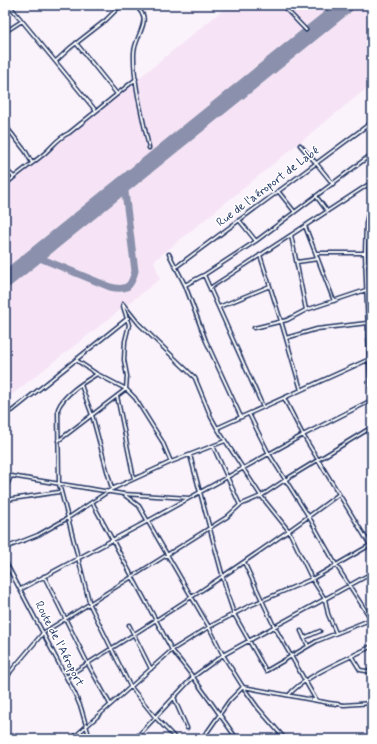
<svg xmlns="http://www.w3.org/2000/svg" width="377" height="744" viewBox="0 0 377 744" font-family="Mynerve,sans-serif">
	<style>
		.built { fill: #f6e4f6 }
		.lines { fill: none; stroke-linecap: round; stroke-linejoin: round }
		.taxiway { stroke: #8b91ac; stroke-width: 7 }
		.runway { stroke: #8b91ac; stroke-width: 17 }
		.street-casing { stroke: #1b2f5e; stroke-width: 5 }
		.primary-casing { stroke: #1b2f5e; stroke-width: 6 }
		.street { stroke: #fff; stroke-width: 2 }
		.primary { stroke: #fcdcac; stroke-width: 3.5 }
		.labels { text-anchor: middle; dominant-baseline: central; stroke-width: 3; stroke-linejoin: round; paint-order: stroke }
		.street-label { font-size: 12px; fill: #1b2f5e; stroke: #fff }
	</style>
	<rect width="100%" height="100%" fill="#fbf3fb"/>
	<filter id="ink" filterUnits="userSpaceOnUse"><feTurbulence type="fractalNoise" baseFrequency=".025" numOctaves="2"/><feDisplacementMap in="SourceGraphic" scale="8" xChannelSelector="R" yChannelSelector="G"/><feConvolveMatrix kernelMatrix="1 2 1 2 8 2 1 2 1" color-interpolation-filters="sRGB"/></filter>
	<g filter="url(#ink)">
		<path class="built" d="M 229,5 L 372,5 L 372,84 L 154,261 L 160,279 L 5,400 L 5,187 Z"/>
		<g class="lines">
			<path class="taxiway" d="M 35,256 L 110,287 C 127,291 131,287 135,271 L 124,184"/>
			<path class="runway" d="M 5,280 L 346,5"/>
			<defs>
				<path id="street" d="M 9,5 L 96,111
					M 136,5 C 138,8 141,12 143,15 C 147,25 134,41 134,53 C 133,83 143,118 149,148
					M 282,5 L 306,30
					M 5,32 L 22,21
					M 76,43 L 117,94
					M 56,61 L 70,48 L 106,20 L 121,5
					M 5,114 L 8,127
					M 5,125 L 26,152 L 32,163
					M 300,145 L 316,163 L 333,184
					M 5,169 L 14,177
					M 5,185 C 18,173 32,164 45,153 C 53,146 59,137 69,133 L 136,79
					M 278,191 L 294,211
					M 372,195 L 366,223 L 365,253 L 369,359 L 372,408
					M 316,196 L 327,211
					M 239,220 L 256,241
					M 305,226 L 334,301
					M 291,235 L 306,310
					M 316,253 L 364,253
					M 169,254 L 185,285 L 206,341 L 241,417
					M 260,255 L 281,321 L 301,390
					M 297,262 L 318,259
					M 365,265 L 372,259
					M 176,267 L 372,122
					M 204,275 L 263,407
					M 185,285 L 204,275 L 256,241 L 372,154
					M 210,288 L 372,182
					M 123,304 L 139,324 L 195,378 L 211,417 L 217,428 L 261,496 L 289,531 L 312,579 L 325,599 L 328,614 L 336,633
					M 219,307 L 270,286
					M 368,327 L 372,324
					M 254,328 L 287,320 L 306,310 L 366,290 L 372,295
					M 286,338 L 317,329 L 367,323
					M 76,360 L 97,374 L 126,389 L 135,398 L 162,441 L 171,462
					M 97,374 C 84,382 63,395 58,409 L 59,484 L 68,518 L 90,605 L 130,686 L 155,717 L 176,739
					M 81,385 L 92,415 L 112,489
					M 117,396 L 134,479
					M 284,398 L 303,435 L 370,545
					M 12,411 L 128,318
					M 249,414 L 269,454 L 309,517 L 336,565 L 371,619
					M 217,428 L 372,358
					M 58,441 L 126,389 L 127,376 L 124,360 L 125,341 L 129,325 L 123,306
					M 213,446 L 240,505
					M 190,455 L 228,596 L 234,614 L 266,671 L 317,641 L 372,619
					M 5,490 L 11,476 L 123,494 L 189,498
					M 123,494 L 139,506 L 209,627 L 223,655 L 243,687 L 258,708 L 285,739
					M 5,500 L 59,492
					M 92,502 L 172,650 L 193,677 L 237,739
					M 5,548 L 38,535 L 68,518 L 112,489 L 171,462 L 225,441
					M 5,561 L 75,694 L 81,708 L 90,739
					M 244,562 L 274,626 L 316,700
					M 44,576 L 88,664 L 110,704
					M 21,589 L 148,521 L 303,435 L 372,400
					M 129,625 L 151,669
					M 301,631 L 308,646
					M 304,638 L 320,631
					M 352,657 L 360,670 L 372,672
					M 66,677 C 159,619 251,560 339,494
					M 5,681 L 11,671 L 43,633 L 227,517 L 240,505 L 261,496 L 285,480 L 372,427
					M 289,695 C 303,676 350,658 372,646
					M 174,696 L 176,703 L 187,728
					M 72,739 L 172,650 L 209,627 L 249,606 L 312,579 L 372,544
					M 135,739 L 193,677 L 223,655 L 372,573
					M 200,739 L 208,731 L 229,701 L 243,687 L 329,703 L 344,705 L 372,703"/>
				<path id="primary" d="M 372,547 L 372,559"/>
			</defs>
			<use href="#street" class="street-casing"/>
			<use href="#primary" class="primary-casing"/>
			<use href="#street" class="street"/>
			<use href="#primary" class="primary"/>
		</g>
	</g>
	<g class="labels">
		<g class="street-label">
			<text transform="translate(268 187) rotate(-37)">Rue de l'aéroport de Labé</text>
			<text transform="translate(59 644) rotate(63)">Route de l'Aéroport</text>
		</g>
	</g>
	<rect width="377" height="744" fill="none" stroke="#fff" stroke-width="20"/>
	<rect x="10" y="10" width="357" height="724" fill="none" stroke="#1b2f5e" stroke-width="1.5" filter="url(#ink)"/>
</svg>
